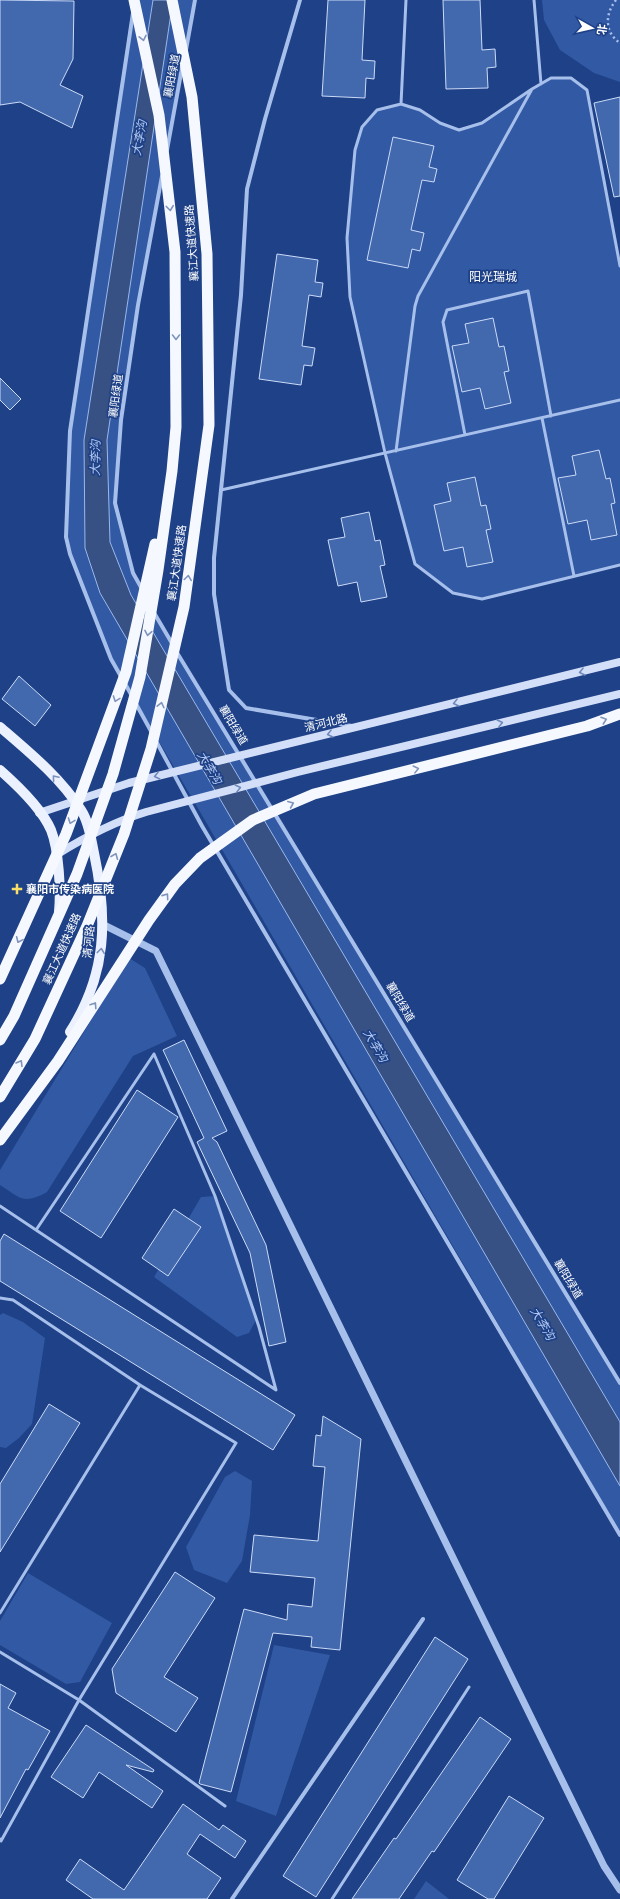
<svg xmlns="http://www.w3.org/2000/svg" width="620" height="1899" viewBox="0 0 620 1899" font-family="'Sofia Sans Condensed','Noto Sans SC',sans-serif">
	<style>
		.green { fill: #3259a4 }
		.water { fill: #375184; stroke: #9ab8ec }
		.building { fill: #4268ad; stroke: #ccdbf8 }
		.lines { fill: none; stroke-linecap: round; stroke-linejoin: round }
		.path { stroke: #a7bfeb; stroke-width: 2.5; stroke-dasharray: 2 3; stroke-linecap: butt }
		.service { stroke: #a7bfeb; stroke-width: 3 }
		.minor { stroke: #a7bfeb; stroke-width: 4 }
		.tertiary { stroke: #a7bfeb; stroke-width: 7 }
		.secondary { stroke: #d3dff8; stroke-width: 8 }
		.primary { stroke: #ebf1fe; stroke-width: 10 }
		.trunk { stroke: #f5f8fe; stroke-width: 11 }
		.oneway { stroke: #7f93bd }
		.oneway2 { stroke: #6f88ba }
		.oneway3 { stroke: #7a90bd }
		.poi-dot { fill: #fade66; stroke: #1e4187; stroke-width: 1.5 }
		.labels { text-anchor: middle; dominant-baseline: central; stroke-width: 3.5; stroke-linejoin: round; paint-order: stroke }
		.street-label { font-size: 11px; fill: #fff; stroke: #1e4187 }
		.poi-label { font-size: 11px; font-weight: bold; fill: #fff; stroke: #1e4187; text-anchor: start }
		.water-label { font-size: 12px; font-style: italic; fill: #b3c9f2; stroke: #1e4187 }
		.neighbourhood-label { font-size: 12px; fill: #fff; stroke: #1e4187 }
	</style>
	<rect width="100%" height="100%" fill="#1e4187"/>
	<path class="green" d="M 133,0 L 195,0 L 138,305 L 121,420 L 115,503 L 133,573 L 164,632 L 620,1383 L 620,1533 L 111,659 L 70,554 L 66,537 L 70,431 Z
		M 542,0 L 620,0 L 620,82 L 594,73 L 560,50 L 544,20 Z
		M 551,78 L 571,78 L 587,90 L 620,266 L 620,565 L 482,599 L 453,593 L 415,564 L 385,453 L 350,297 L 347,238 L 355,150 L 362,127 L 377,110 L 401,104 L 420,110 L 440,123 L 459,130 L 482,123 Z
		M 129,958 L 145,968 L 177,1036 L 133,1056 L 47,1192 C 24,1205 20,1198 0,1185 L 0,1170 Z
		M 215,1196 L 257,1318 L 249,1333 L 237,1337 L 154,1277 L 201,1197 Z
		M 3,1313 L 23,1322 L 45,1338 L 32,1424 L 19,1438 L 6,1448 L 0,1447 L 0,1315 Z
		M 235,1471 L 252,1481 L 250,1515 L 242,1561 L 227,1583 L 194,1570 L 186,1547 L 225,1477 Z
		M 28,1573 L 112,1623 L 80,1682 L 66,1684 L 0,1645 L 0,1621 Z
		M 274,1645 L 330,1655 L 276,1816 L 236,1801 Z
		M 426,1881 L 449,1899 L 414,1899 Z"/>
	<path class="water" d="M 153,0 L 173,0 L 107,440 L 110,542 L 131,595 L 620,1422 L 620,1486 L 100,593 L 85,548 L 84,440 Z"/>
	<path class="building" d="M 0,0 L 74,1 L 73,59 L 60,85 L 83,96 L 72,128 L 20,102 L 0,105 Z
		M 328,0 L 365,0 L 362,60 L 375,61 L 374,79 L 366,78 L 365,98 L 322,96 Z
		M 443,0 L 480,0 L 482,50 L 495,49 L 496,67 L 487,68 L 488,88 L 446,89 Z
		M 620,97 L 620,196 L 614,197 L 594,103 Z
		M 393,137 L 434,146 L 429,167 L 437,169 L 434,182 L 422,180 L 411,230 L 424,233 L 420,251 L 412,249 L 408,268 L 367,260 Z
		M 277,254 L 318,260 L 315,282 L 323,283 L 321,297 L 309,295 L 302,346 L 315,348 L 312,366 L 304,365 L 301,385 L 259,379 Z
		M 493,318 L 499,347 L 504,346 L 509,371 L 504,372 L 511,403 L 485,409 L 480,388 L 462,392 L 452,346 L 469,343 L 465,324 Z
		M 0,378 L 21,399 L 10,410 L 0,400 Z
		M 599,450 L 606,479 L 610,478 L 615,503 L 611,504 L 617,535 L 591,540 L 587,520 L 568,524 L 558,478 L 576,475 L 572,456 Z
		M 475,477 L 481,506 L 486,505 L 491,529 L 486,530 L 493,562 L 467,567 L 463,547 L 444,551 L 434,505 L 451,501 L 447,483 Z
		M 369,512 L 375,541 L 380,540 L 385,565 L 380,566 L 387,597 L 361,602 L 357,582 L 338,586 L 328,540 L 345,537 L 341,518 Z
		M 19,676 L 51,705 L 35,726 L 2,699 Z
		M 184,1040 L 227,1131 L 212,1138 L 217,1142 L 266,1245 L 286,1342 L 269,1346 L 250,1253 L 197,1142 L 204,1138 L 163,1050 Z
		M 137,1090 L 178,1117 L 101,1238 L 60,1211 Z
		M 174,1209 L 201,1227 L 168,1276 L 142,1258 Z
		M 4,1234 L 295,1415 L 273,1450 L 0,1281 L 0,1241 Z
		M 49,1404 L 80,1423 L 0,1552 L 0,1484 Z
		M 323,1416 L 361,1439 L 340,1650 L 311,1647 L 312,1637 L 273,1633 L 231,1792 L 200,1784 L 199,1783 L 244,1609 L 287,1620 L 288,1604 L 312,1607 L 315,1578 L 250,1572 L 254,1535 L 318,1541 L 325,1467 L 313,1466 L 316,1435 L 321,1436 Z
		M 175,1572 L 215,1598 L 164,1677 L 198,1698 L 176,1732 L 116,1693 L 112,1669 Z
		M 435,1637 L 468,1659 L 316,1897 L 283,1876 Z
		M 0,1684 L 16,1693 L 8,1708 L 50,1731 L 28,1770 L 26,1769 L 0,1818 Z
		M 480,1717 L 511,1739 L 434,1852 L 432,1851 L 399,1899 L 352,1899 L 394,1838 L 396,1839 Z
		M 86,1725 L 154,1770 L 153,1772 L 126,1765 L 163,1791 L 152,1808 L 99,1772 L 83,1798 L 51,1777 Z
		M 509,1796 L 544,1818 L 494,1899 L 488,1899 L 457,1880 Z
		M 183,1804 L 219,1830 L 223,1825 L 246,1841 L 235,1858 L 200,1834 L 187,1854 L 221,1878 L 207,1899 L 93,1899 L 66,1880 L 80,1859 L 124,1890 Z"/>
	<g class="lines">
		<path class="path" d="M 616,0 C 605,14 604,32 620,43"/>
		<path class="service" d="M 534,0 L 541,84
			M 532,89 L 482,123 L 459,130 L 440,123 L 420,110 L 401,104 L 377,110 L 362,127 L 355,150 L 347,238 L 350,297 L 385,453 L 415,564 L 453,593 L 482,599 L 620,565
			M 401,104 L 406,0
			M 542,418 L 574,576
			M 465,435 L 443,322 L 447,310 L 528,291 L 551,416
			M 396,451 L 415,306 L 418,296 L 532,89 L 551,78 L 571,78 L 587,90 L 620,266
			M 221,490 L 620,400
			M 0,1206 L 276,1390 L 259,1327 L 215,1196 L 154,1054 L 36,1230
			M 0,1298 L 13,1300 L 140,1385 L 0,1613
			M 140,1385 L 236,1443 L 79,1700 L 225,1806
			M 0,1652 L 79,1700 L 1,1841 L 0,1839
			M 332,1899 L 469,1687"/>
		<path class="minor" d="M 300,0 L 265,119 L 247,189 L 241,295 L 214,558 L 214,594 L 229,690 L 246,708 L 352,726
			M 186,50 L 195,0
			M 167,150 L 182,68
			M 142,589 L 133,573 L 115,503 L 121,420 L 138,305 L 162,176
			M 153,611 L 173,645
			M 176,651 L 620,1383
			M 132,696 L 111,659 L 70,554 L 66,537 L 70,431 L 133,13
			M 135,702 L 152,733
			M 156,741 L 202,826 L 620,1535
			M 232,1899 L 423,1619"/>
		<path class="tertiary" d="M 104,925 L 156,951 L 604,1866 L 620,1890"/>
		<path class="secondary" d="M 39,813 L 129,783 L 620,662
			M 56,855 C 85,837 113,822 146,812 L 298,772 L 620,694"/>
		<path class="primary" d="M 0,727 C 29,752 60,777 81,810 C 89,822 91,839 94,853 C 108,919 107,974 70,1032
			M 0,770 C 17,785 42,809 51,830 C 59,850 61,891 59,912"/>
		<path class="trunk" d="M 0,979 L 66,834 L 126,672 L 155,544
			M 0,1040 L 14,1016 L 77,874 L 113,774 L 140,677 L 158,570 L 172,471 L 176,427 L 175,252 L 159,115 L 134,0
			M 0,1097 L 35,1039 L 87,926 L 124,834 L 151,749 L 184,607 L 209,425 L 207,254 L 192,97 L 172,0
			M 0,1140 L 58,1061 L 149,920 L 175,884 L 200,858 L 253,820 L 314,794 L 587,726 L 620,714"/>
	</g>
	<defs><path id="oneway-chevron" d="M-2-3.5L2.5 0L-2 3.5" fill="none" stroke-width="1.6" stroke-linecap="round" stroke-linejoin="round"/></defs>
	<g class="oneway">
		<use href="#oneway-chevron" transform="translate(143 38) rotate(78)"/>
		<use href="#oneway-chevron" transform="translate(170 208) rotate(83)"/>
		<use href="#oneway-chevron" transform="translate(176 337) rotate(90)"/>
		<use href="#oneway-chevron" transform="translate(188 578) rotate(-82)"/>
		<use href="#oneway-chevron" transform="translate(148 633) rotate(100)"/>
		<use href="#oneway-chevron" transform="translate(116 699) rotate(110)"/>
		<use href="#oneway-chevron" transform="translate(161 705) rotate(-77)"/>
		<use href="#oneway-chevron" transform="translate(604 720) rotate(-19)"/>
		<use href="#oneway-chevron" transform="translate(416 769) rotate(-14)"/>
		<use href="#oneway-chevron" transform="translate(291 804) rotate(-23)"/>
		<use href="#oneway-chevron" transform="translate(71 821) rotate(110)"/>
		<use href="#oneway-chevron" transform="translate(115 856) rotate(-68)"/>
		<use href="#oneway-chevron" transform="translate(166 896) rotate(-55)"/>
		<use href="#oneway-chevron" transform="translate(19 940) rotate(114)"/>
		<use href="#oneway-chevron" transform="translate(94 1005) rotate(-57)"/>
		<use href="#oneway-chevron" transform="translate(20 1063) rotate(-59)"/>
	</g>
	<g class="oneway2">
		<use href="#oneway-chevron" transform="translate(582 672) rotate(166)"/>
		<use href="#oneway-chevron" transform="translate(456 703) rotate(166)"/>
		<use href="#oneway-chevron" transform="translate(500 723) rotate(-14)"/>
		<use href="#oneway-chevron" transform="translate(330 734) rotate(166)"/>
		<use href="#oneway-chevron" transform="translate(157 776) rotate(166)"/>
		<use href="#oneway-chevron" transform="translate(238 788) rotate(-14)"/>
	</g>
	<g class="oneway3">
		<use href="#oneway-chevron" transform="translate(55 778) rotate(-130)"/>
		<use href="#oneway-chevron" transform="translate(101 951) rotate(-83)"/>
	</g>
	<path class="poi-dot" d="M15 883h4v4h4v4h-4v4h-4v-4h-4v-4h4z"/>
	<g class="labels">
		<g class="street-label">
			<text transform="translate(172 76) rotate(-79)">襄阳绿道</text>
			<text transform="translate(192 243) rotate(-94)">襄江大道快速路</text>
			<text transform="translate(116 396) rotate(-82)">襄阳绿道</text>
			<text transform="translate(177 563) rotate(-82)">襄江大道快速路</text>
			<text transform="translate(326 723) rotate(-14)">清河北路</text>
			<text transform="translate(233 725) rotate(59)">襄阳绿道</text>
			<text transform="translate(89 942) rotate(-84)">清河路</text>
			<text transform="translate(62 949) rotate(-66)">襄江大道快速路</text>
			<text transform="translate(400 1002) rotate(59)">襄阳绿道</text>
			<text transform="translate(568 1279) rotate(59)">襄阳绿道</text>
		</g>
		<g class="poi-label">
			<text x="26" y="889">襄阳市传染病医院</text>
		</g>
		<g class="water-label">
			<text transform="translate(140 138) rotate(-80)">大李沟</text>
			<text transform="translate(96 458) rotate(-89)">大李沟</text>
			<text transform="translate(209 768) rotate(59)">大李沟</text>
			<text transform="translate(375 1046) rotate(59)">大李沟</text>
			<text transform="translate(542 1324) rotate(59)">大李沟</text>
		</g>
		<g class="neighbourhood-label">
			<text x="493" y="277">阳光瑞城</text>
		</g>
	</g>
	<g transform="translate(592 28) rotate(98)" stroke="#1e4187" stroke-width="3" paint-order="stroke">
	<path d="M0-3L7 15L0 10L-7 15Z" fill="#ffffff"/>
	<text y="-6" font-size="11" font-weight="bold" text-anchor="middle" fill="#ffffff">北</text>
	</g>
</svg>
